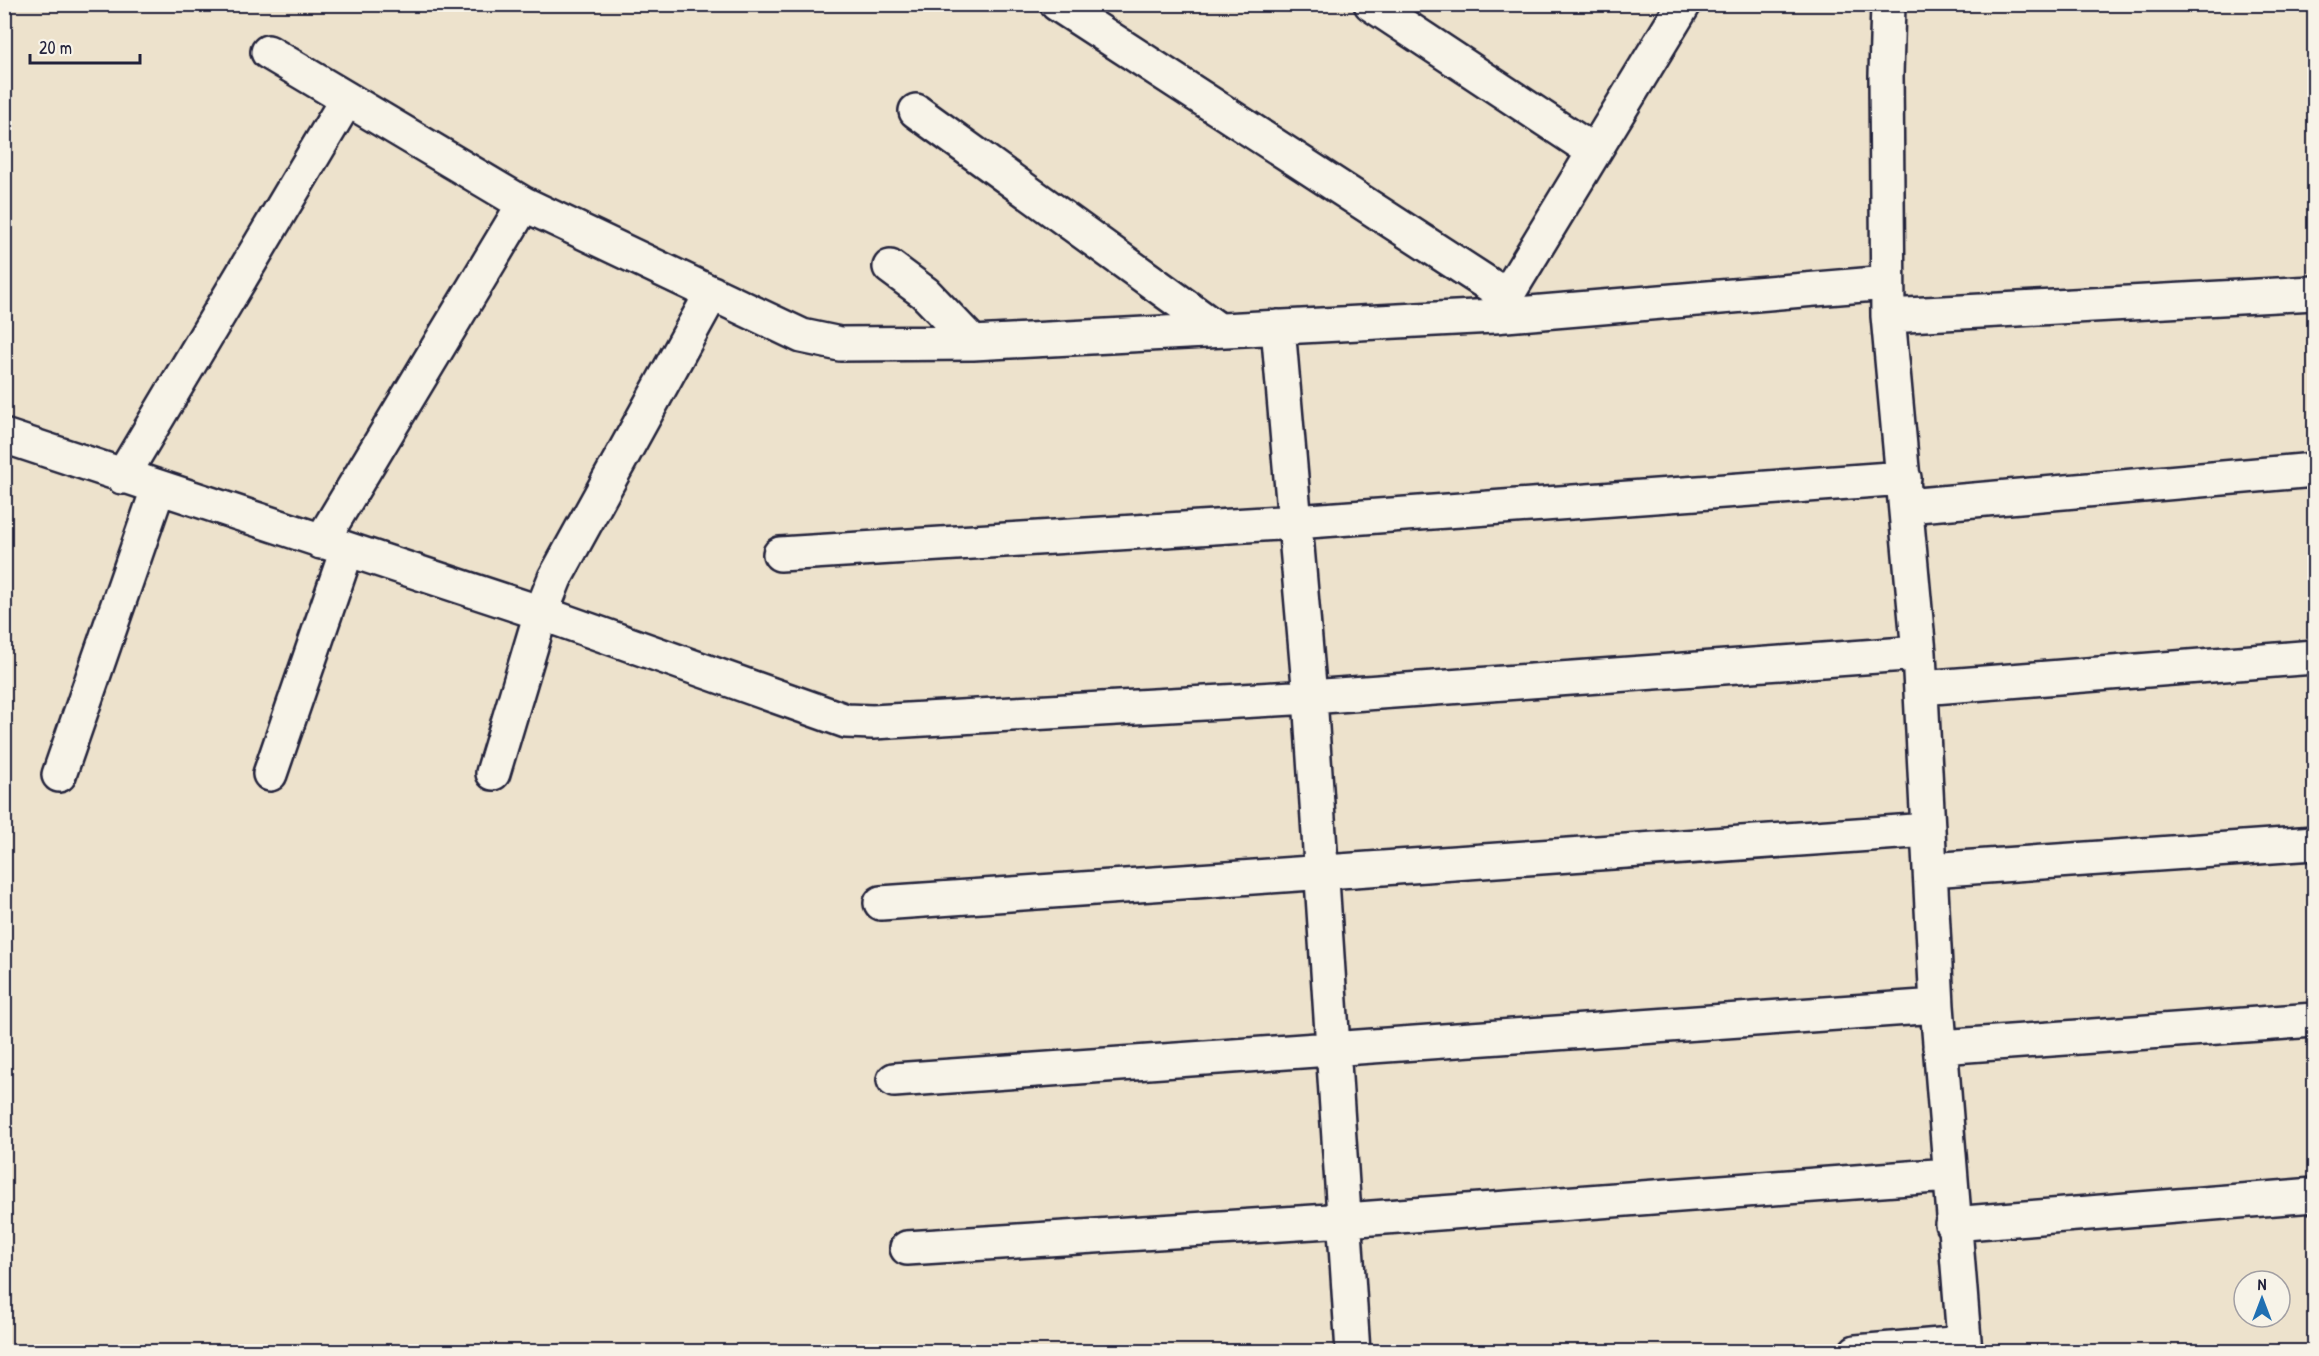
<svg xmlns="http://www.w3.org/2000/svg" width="2319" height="1356" viewBox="0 0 2319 1356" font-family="'Patrick Hand',sans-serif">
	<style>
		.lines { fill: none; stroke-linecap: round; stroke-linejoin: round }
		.minor-casing { stroke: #22223b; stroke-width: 38 }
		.minor { stroke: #f7f3e8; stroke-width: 33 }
	</style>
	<rect width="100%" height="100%" fill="#ede2cc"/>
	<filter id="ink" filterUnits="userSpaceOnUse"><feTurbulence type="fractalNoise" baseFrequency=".0167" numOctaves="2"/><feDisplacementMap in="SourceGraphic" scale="12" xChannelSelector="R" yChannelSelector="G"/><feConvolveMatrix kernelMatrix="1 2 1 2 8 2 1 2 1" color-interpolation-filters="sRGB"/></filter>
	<g filter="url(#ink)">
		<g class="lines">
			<defs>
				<path id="minor" d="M 1057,4 L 1505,295
					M 1371,4 L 1593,151
					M 1888,4 L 1886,75 L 1888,316 L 1919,653 L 1937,1006 L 1965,1352
					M 268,52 L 524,204 L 802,336 L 840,344 L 973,343 L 1494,316 L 1887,283
					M 916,111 L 1217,329
					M 890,267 L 925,293 L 973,343
					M 1495,315 L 1684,4
					M 1888,316 L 2314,293
					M 1278,327 L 1310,697 L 1353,1352
					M 4,436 L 541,613 L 846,721 L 873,722 L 1310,697 L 1919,653
					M 122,477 L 347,99
					M 1906,506 L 2314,470
					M 321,542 L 524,204
					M 780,554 L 1295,522 L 1904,478
					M 1921,688 L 2314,657
					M 493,773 L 541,613 L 555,578 L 712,293
					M 270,774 L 347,550
					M 59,775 L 158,489
					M 1930,870 L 2314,843
					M 881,903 L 1928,830
					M 1940,1047 L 2314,1020
					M 894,1080 L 1937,1006
					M 1952,1224 L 2314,1195
					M 907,1248 L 1345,1220 L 1949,1175
					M 1856,1352 L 1964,1343"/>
			</defs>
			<use href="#minor" class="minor-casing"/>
			<use href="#minor" class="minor"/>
		</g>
	</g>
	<rect width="2319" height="1356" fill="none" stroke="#f7f3e8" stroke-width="24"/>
	<rect x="12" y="12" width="2295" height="1332" fill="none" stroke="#22223b" stroke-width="2" filter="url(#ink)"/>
	<g transform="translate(2262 1299)"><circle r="28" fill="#f7f3e8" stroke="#a29fa3" stroke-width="1.5"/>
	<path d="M0-4.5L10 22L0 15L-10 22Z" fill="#1f6fb2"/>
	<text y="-9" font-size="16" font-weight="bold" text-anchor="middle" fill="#22223b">N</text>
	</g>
	<path d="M30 54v9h110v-9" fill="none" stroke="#22223b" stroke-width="3"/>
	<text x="39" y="54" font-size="18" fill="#22223b" stroke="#f7f3e8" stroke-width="4.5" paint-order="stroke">20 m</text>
</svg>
